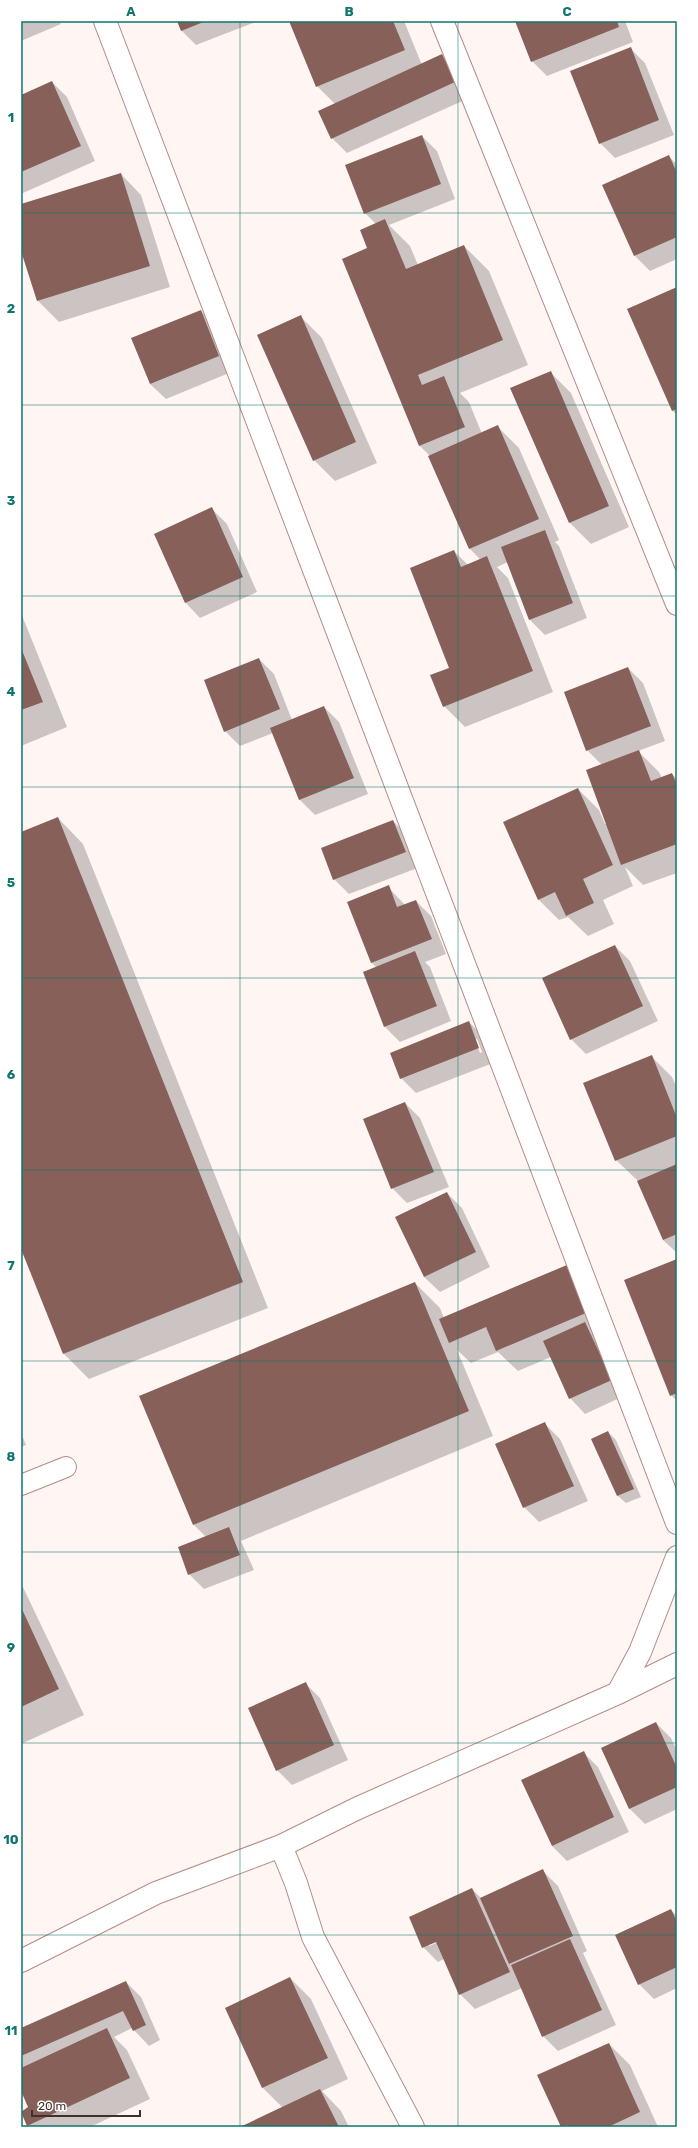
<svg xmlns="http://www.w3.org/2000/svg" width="698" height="2148" viewBox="0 0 698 2148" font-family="Rubik,sans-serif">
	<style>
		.shadow { fill: #0003; fill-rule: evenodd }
		.building { fill: #866059 }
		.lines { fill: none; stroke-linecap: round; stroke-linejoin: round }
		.lane-casing { stroke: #b38c84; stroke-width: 22 }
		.street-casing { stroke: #b38c84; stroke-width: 24 }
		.lane { stroke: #fff; stroke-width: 20 }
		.street { stroke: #fff; stroke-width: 22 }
		.grid { fill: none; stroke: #0f766e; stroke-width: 1; stroke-opacity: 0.55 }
		.neatline { fill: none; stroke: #0f766e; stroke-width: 1.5 }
		.grid-label { font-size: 13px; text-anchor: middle; font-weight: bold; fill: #0f766e }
	</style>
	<rect width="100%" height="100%" fill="#fff6f4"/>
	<path class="shadow" d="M 21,21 L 59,21 L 61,24 L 21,41 Z
		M 178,21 L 258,21 L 196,45 L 181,30 Z
		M 290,21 L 404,21 L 422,65 L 442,55 L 457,71 L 469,98 L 347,153 L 332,138 L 335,104 L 317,86 Z
		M 516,21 L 625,21 L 633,42 L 547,76 L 532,61 Z
		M 630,48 L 645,63 L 674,135 L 615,158 L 600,143 Z
		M 52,82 L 67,97 L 95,161 L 23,193 L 21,190 L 21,96 Z
		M 422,136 L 437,151 L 455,199 L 389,225 L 410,246 L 418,265 L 464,246 L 489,271 L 528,365 L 460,393 L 469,402 L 482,434 L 498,427 L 519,448 L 559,540 L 555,542 L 559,546 L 587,618 L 545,635 L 530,620 L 508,562 L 497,567 L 508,578 L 553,692 L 465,727 L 444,706 L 450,668 L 454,551 L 468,565 L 481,560 L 470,549 L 430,456 L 420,446 L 368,249 L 376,224 L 365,213 Z
		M 669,157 L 677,164 L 677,259 L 650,271 L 635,256 Z
		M 121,174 L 141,195 L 170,287 L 59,322 L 38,301 L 21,247 L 21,205 Z
		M 677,288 L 677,415 L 673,411 L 628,310 Z
		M 201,311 L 216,326 L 234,371 L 166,399 L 150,384 Z
		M 301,317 L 322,338 L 377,463 L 335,481 L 314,460 Z
		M 550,372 L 571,393 L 629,527 L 591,544 L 570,523 L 512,389 Z
		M 212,509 L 227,524 L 257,592 L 200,618 L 185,602 Z
		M 21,613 L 67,727 L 21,746 Z
		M 259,659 L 274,674 L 292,720 L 324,707 L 339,722 L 368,794 L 315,815 L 300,800 L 273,733 L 240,746 L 225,731 Z
		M 628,668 L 643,683 L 665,741 L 638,751 L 659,772 L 662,778 L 672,774 L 677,779 L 677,873 L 643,885 L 625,867 L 633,886 L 603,900 L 614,924 L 588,936 L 568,917 L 559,920 L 539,900 L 578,789 L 599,810 L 605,824 L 607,824 L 602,765 L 587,750 Z
		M 58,818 L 83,844 L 268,1308 L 89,1379 L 64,1354 L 21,1246 L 21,833 Z
		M 393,821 L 408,836 L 420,867 L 349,894 L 334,879 Z
		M 388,887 L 405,905 L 416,901 L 431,916 L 446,954 L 425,962 L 430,967 L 451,1021 L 400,1042 L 385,1027 L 377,968 L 371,962 Z
		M 615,946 L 630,961 L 658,1021 L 586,1054 L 571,1039 Z
		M 469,1022 L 484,1037 L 493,1063 L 416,1093 L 401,1078 ZM 475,1039 L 477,1039 L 482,1052 L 480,1053 Z
		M 651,1056 L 672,1077 L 677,1088 L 677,1253 L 663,1240 L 638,1181 L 616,1160 Z
		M 405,1103 L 420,1118 L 449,1187 L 407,1203 L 392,1188 Z
		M 447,1193 L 462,1208 L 490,1267 L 440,1292 L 424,1277 Z
		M 677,1260 L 677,1401 L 671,1395 Z
		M 574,1263 L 626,1395 L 585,1414 L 570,1398 L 551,1357 L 518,1371 L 498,1352 L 471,1363 L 457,1350 L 493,1436 L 241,1541 L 254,1570 L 204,1589 L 189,1574 L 206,1537 L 194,1525 L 415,1283 L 440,1308 L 444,1318 Z
		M 545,1424 L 560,1439 L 588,1501 L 539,1522 L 524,1507 Z
		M 608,1432 L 616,1440 L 641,1497 L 626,1503 L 618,1496 L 593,1439 Z
		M 21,1433 L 26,1445 L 21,1447 Z
		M 21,1583 L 84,1715 L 21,1744 Z
		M 305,1683 L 320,1698 L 348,1760 L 292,1785 L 277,1770 Z
		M 656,1723 L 671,1738 L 677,1751 L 677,1809 L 645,1824 L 630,1809 L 602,1748 Z
		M 583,1752 L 598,1767 L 629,1832 L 567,1861 L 552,1846 Z
		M 543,1871 L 558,1886 L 587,1951 L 583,1953 L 616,2025 L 558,2051 L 543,2036 L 522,1988 L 475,2009 L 460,1994 L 444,1959 L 438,1962 L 423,1947 L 472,1889 L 481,1898 ZM 441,1941 L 429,1946 L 429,1944 Z
		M 671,1910 L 677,1916 L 677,1988 L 654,1999 L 639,1984 Z
		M 290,1978 L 311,1999 L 348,2079 L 322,2091 L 341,2111 L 349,2127 L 243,2127 L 283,2108 L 263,2088 L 226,2008 Z
		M 126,1982 L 141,1997 L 160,2040 L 149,2046 L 132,2028 L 114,2037 L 127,2050 L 150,2099 L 90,2127 L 30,2127 L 22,2111 L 30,2107 L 21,2088 L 21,2029 Z
		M 609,2044 L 630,2065 L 658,2127 L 562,2127 L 539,2076 Z"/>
	<path class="building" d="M 177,21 L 206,21 L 181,31 Z
		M 289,21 L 393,21 L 405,50 L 316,87 Z
		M 515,21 L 617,21 L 619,27 L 531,62 Z
		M 631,47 L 659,120 L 599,144 L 570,71 Z
		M 442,54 L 455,82 L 331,139 L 318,111 Z
		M 52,81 L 81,146 L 21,172 L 21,95 Z
		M 422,135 L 441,184 L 364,214 L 345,165 Z
		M 669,155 L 677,173 L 677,237 L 634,256 L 602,185 Z
		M 121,173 L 150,266 L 37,301 L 21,251 L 21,204 Z
		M 385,219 L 406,269 L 464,245 L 503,340 L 418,375 L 422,385 L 444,376 L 465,427 L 419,446 L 342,259 L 367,248 L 360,230 Z
		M 677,287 L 677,409 L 672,411 L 627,309 Z
		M 201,310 L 219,356 L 150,384 L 131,338 Z
		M 301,315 L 356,442 L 313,461 L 257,335 Z
		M 551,371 L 609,506 L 569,523 L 510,388 Z
		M 498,425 L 539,519 L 469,549 L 428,456 Z
		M 212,507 L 243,577 L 185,603 L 154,534 Z
		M 545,530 L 573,603 L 529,620 L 501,547 Z
		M 454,550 L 461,567 L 487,556 L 533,671 L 443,707 L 430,675 L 449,668 L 410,568 Z
		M 21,648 L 43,702 L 21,710 Z
		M 259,658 L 280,709 L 224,732 L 204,680 Z
		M 628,667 L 651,726 L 586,751 L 564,692 Z
		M 324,706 L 354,778 L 299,800 L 270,728 Z
		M 639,750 L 651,781 L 672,773 L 677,785 L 677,844 L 621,865 L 586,770 Z
		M 578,788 L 613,865 L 583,879 L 594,903 L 566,916 L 555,892 L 538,900 L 503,822 Z
		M 58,817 L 243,1282 L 63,1354 L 21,1249 L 21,832 Z
		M 393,820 L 406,852 L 333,880 L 321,848 Z
		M 389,885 L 397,907 L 416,900 L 432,939 L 371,963 L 347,902 Z
		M 615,945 L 643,1006 L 570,1040 L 542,978 Z
		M 415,951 L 437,1006 L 384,1027 L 363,972 Z
		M 469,1021 L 479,1048 L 400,1079 L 390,1053 Z
		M 652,1055 L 677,1118 L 677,1136 L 615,1161 L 583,1083 Z
		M 405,1102 L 434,1172 L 391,1189 L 363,1119 Z
		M 677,1164 L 677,1234 L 663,1240 L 637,1181 Z
		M 447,1192 L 476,1252 L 424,1277 L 395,1217 Z
		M 677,1259 L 677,1393 L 670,1396 L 624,1280 Z
		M 574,1262 L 593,1310 L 496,1351 L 486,1327 L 449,1343 L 439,1319 Z
		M 415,1282 L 469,1411 L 193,1525 L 139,1396 Z
		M 585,1322 L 612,1380 L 569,1399 L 543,1341 Z
		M 545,1422 L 574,1486 L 523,1508 L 495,1444 Z
		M 608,1431 L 634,1489 L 617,1496 L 591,1439 Z
		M 229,1527 L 240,1555 L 188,1575 L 178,1547 Z
		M 21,1607 L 59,1689 L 21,1707 Z
		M 306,1682 L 334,1745 L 276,1771 L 248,1708 Z
		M 656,1722 L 677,1768 L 677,1787 L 629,1809 L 601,1748 Z
		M 584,1751 L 614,1817 L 552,1846 L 521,1780 Z
		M 543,1869 L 573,1936 L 509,1964 L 480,1898 Z
		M 472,1888 L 510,1972 L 459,1995 L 436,1942 L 422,1948 L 409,1917 Z
		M 671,1909 L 677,1922 L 677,1967 L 638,1985 L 615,1935 Z
		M 570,1939 L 602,2010 L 542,2037 L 511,1965 Z
		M 290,1977 L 328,2058 L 262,2088 L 225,2008 Z
		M 126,1981 L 146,2025 L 133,2031 L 123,2011 L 21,2056 L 21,2028 Z
		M 107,2028 L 130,2078 L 27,2126 L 21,2112 L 28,2107 L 21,2091 L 21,2068 Z
		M 609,2043 L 640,2112 L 608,2127 L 568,2127 L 567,2125 L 561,2127 L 537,2075 Z
		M 320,2089 L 339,2127 L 240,2127 Z"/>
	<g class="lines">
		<defs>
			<path id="lane" d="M 21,1485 L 66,1467"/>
			<path id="street" d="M 105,21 L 677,1523
				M 442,21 L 677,604
				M 618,1693 L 640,1652 L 677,1557
				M 281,1846 L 296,1883 L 313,1937 L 413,2127
				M 21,1961 L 156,1893 L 281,1846 L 358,1808 L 618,1693 L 677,1664"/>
		</defs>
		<use href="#lane" class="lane-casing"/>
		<use href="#street" class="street-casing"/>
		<use href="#lane" class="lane"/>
		<use href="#street" class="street"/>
	</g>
	<path class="grid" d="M 240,21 L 240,2127M 458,21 L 458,2127M 21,213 L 677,213M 21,405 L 677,405M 21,596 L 677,596M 21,787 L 677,787M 21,978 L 677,978M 21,1170 L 677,1170M 21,1361 L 677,1361M 21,1552 L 677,1552M 21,1743 L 677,1743M 21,1935 L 677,1935"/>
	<rect width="698" height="2148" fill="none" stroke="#ffffff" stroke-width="44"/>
	<path d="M32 2110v6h108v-6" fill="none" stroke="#40302d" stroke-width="2"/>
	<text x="38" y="2110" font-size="12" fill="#40302d" stroke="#ffffff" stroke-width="3" paint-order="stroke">20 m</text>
	<rect x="22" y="22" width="654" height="2104" class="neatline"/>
	<g class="grid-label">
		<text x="131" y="16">A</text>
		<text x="349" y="16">B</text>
		<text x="567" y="16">C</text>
		<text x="11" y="122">1</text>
		<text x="11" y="313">2</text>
		<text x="11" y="505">3</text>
		<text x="11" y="696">4</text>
		<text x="11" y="887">5</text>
		<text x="11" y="1079">6</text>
		<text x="11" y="1270">7</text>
		<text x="11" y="1461">8</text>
		<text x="11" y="1652">9</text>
		<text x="11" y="1844">10</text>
		<text x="11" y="2035">11</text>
	</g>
</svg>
